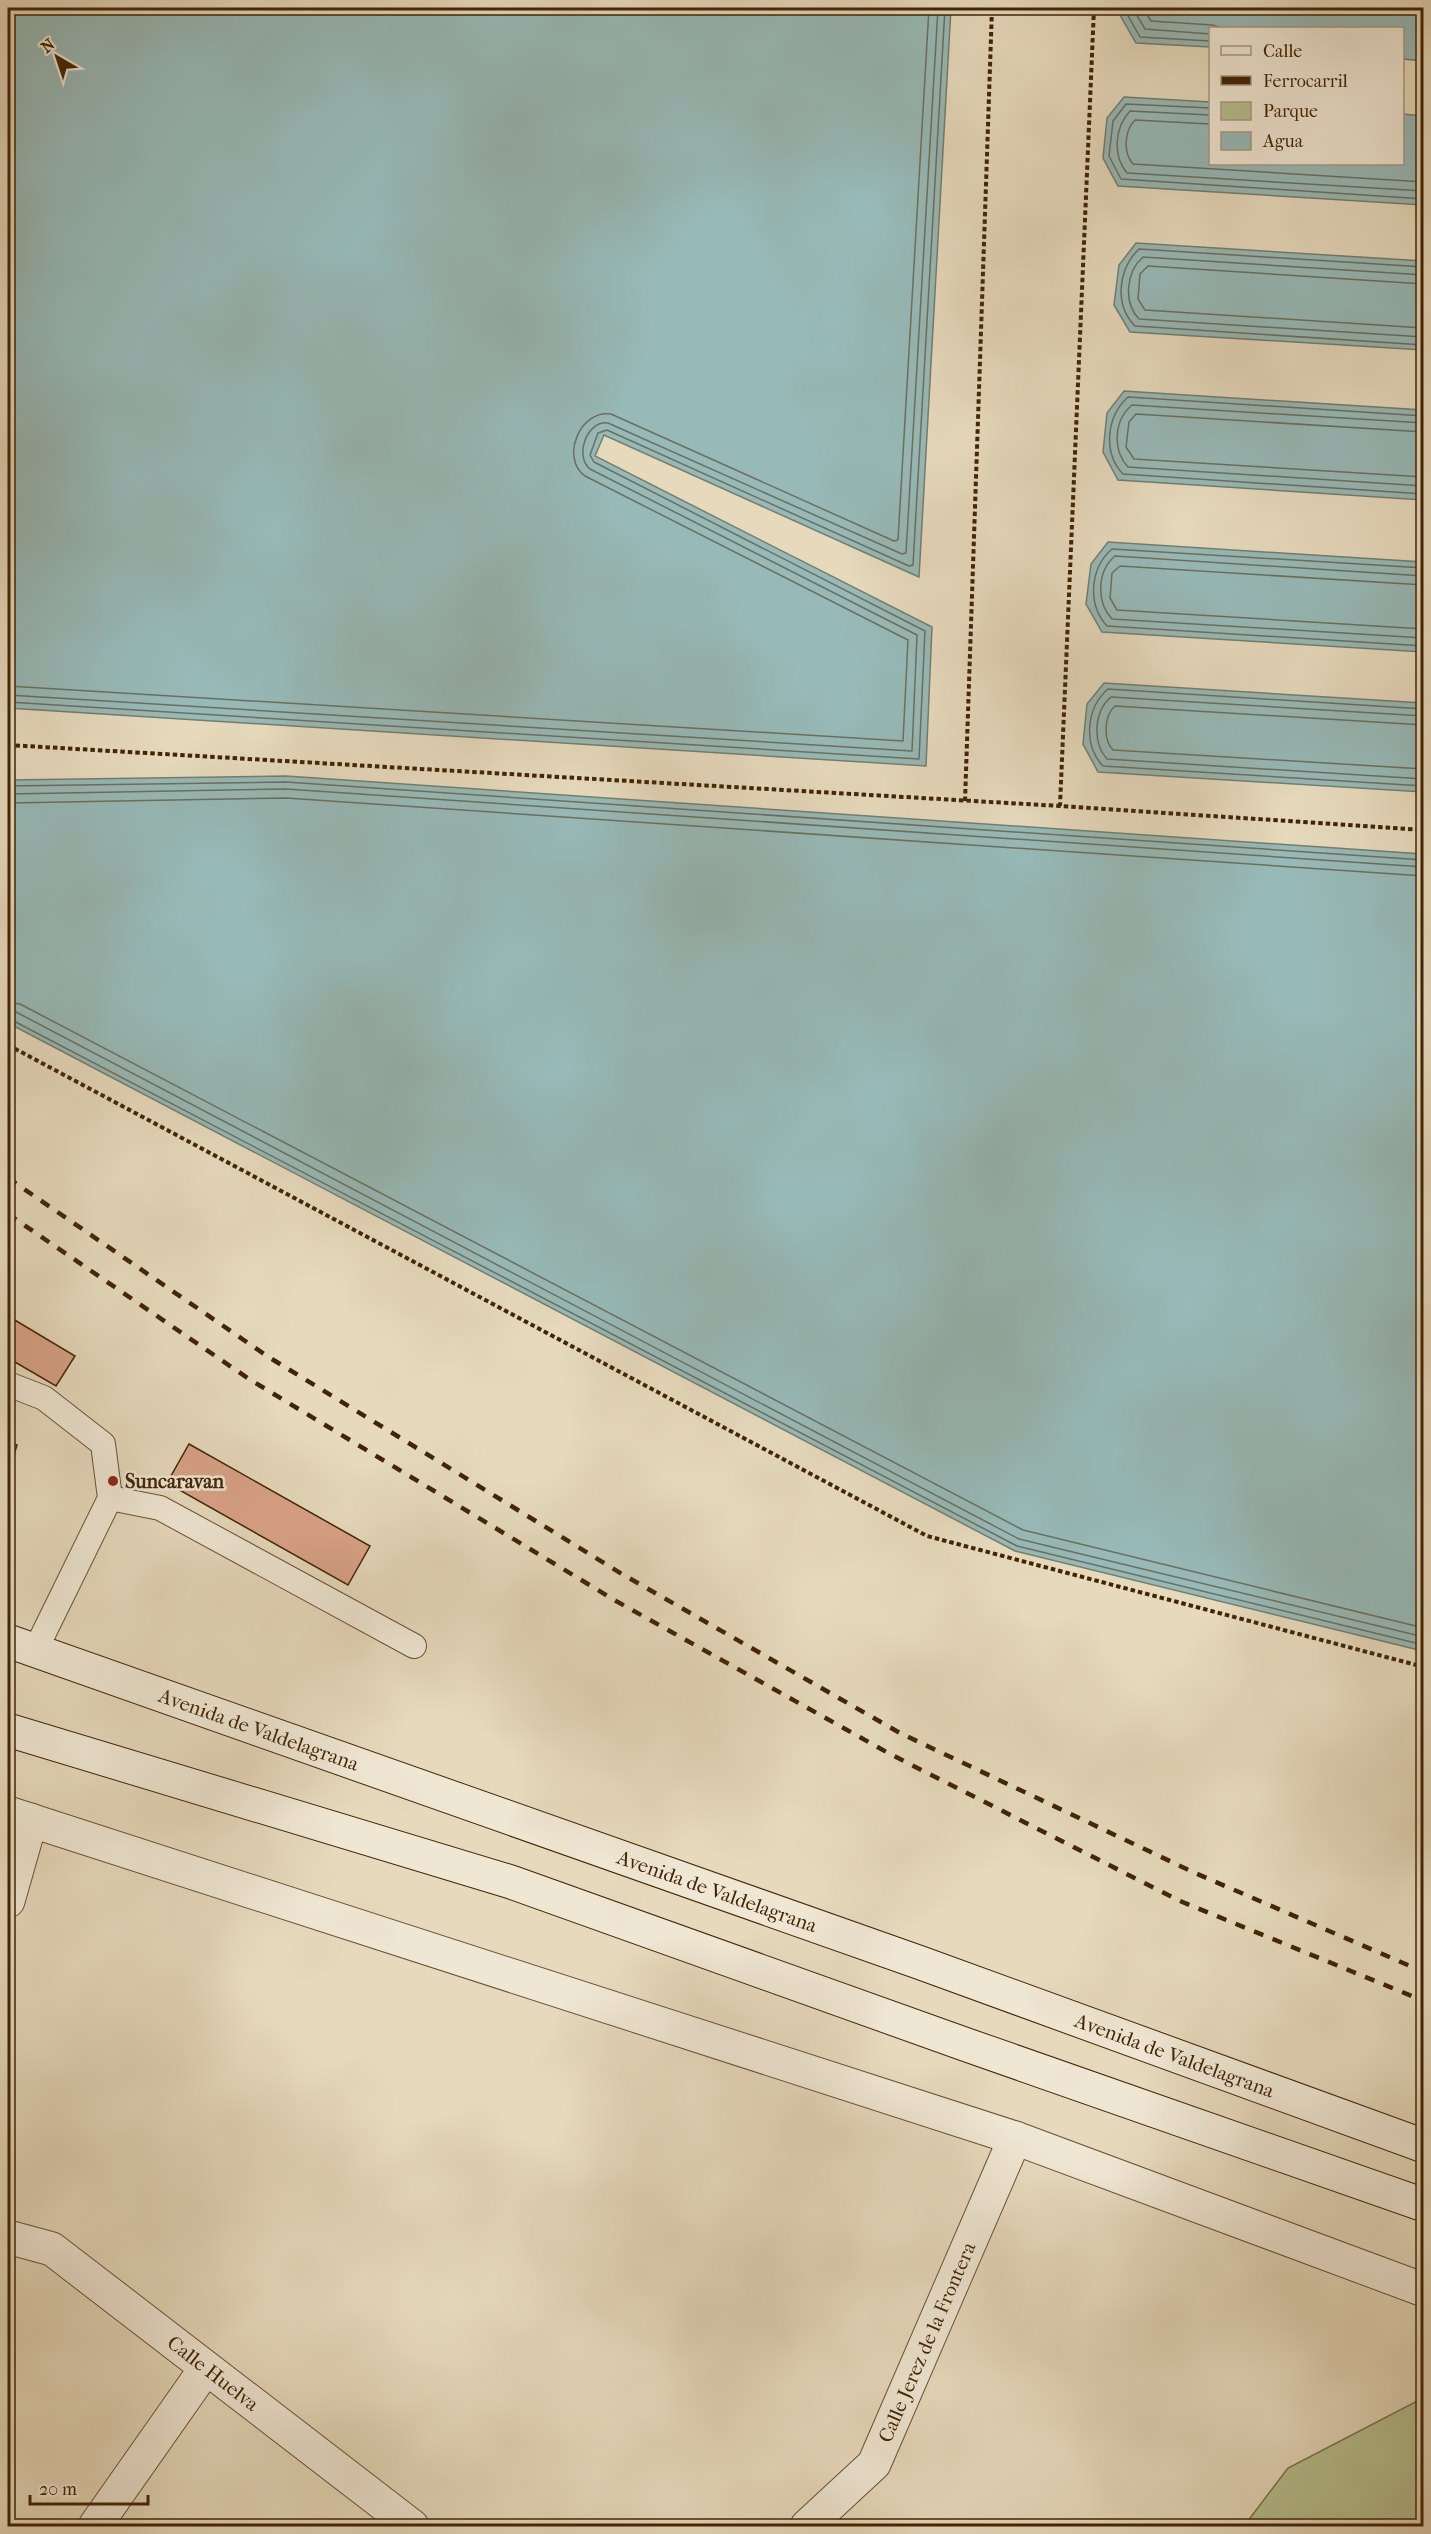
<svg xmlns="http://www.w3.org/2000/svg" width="1431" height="2534" viewBox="0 0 1431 2534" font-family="'IM FELL French Canon',serif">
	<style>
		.green { fill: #b6bf8f; stroke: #7b724a; stroke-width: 1.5 }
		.water { fill: #97b9b7; stroke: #747e70; stroke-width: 1.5 }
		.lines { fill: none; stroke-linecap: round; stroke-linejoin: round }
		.shore { stroke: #6c6f5e; stroke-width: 1.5 }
		.building { fill: #d9a288; stroke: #402505; stroke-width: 1.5 }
		.service-casing { stroke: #6a5233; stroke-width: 26 }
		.minor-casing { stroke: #6a5233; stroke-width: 35 }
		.secondary-casing { stroke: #402505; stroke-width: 35 }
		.path { stroke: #402505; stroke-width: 4; stroke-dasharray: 4.5 3; stroke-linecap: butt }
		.service { stroke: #efe6d3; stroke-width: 24 }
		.minor { stroke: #efe6d3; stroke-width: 33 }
		.secondary { stroke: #efe6d3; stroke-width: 33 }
		.rail { stroke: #402505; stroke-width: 4.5; stroke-dasharray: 10 10; stroke-linecap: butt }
		.poi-dot { fill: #8f2418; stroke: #efe6d3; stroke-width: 2 }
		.labels { text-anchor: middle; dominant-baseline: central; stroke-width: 5; stroke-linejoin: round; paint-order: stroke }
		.poi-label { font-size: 20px; font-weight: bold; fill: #402505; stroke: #efe6d3; text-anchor: start }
		.street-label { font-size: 20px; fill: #402505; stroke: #efe6d3 }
	</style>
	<rect width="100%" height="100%" fill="#e6d9bc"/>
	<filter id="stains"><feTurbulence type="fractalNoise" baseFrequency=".00333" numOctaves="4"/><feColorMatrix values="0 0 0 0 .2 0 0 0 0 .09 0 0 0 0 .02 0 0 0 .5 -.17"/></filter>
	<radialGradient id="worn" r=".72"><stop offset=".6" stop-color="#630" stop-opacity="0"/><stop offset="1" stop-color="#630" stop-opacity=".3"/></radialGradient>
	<path class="green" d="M 1423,2398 L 1423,2526 L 1244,2526 L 1288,2468 Z"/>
	<path class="water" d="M 8,8 L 951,8 L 919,577 L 604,435 L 595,456 L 932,627 L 926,766 L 8,708 Z
		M 1121,8 L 1423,8 L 1423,61 L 1403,59 L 1402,28 L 1210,28 L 1210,47 L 1136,43 L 1120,15 Z
		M 1124,97 L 1210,102 L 1210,164 L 1402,164 L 1403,114 L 1423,116 L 1423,205 L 1118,186 L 1103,158 L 1107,118 Z
		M 1136,243 L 1423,261 L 1423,350 L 1130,332 L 1114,305 L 1119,265 Z
		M 1124,391 L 1423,410 L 1423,500 L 1118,480 L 1103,452 L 1107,413 Z
		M 1108,542 L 1423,562 L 1423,652 L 1102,632 L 1086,604 L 1091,564 Z
		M 1104,683 L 1423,703 L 1423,792 L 1098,772 L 1083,744 L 1087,704 Z
		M 286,776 L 1423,854 L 1423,1651 L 1015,1551 L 8,1023 L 8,780 Z"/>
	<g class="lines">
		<path class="shore" d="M 1127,8 L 1127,14 L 1140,37 L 1210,41
			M 1134,8 L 1135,12 L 1145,29 L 1210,34
			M 1143,8 L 1151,21 L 1212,25 L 1222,28
			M 1210,108 L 1126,104 L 1113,121 L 1109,156 L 1121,179 L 1424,199
			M 1210,115 L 1130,111 C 1115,127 1112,155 1127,173 L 1424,191
			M 1210,124 L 1135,120 C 1124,131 1123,153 1133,164 L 1424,182
			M 1424,267 L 1139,249 C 1118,269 1114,305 1135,326 L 1424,345
			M 1424,275 L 1143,257 C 1126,272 1123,302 1139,319 L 1424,337
			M 1424,284 L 1148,266 L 1140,274 L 1138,299 L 1145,310 L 1424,328
			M 1424,416 L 1128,397 C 1106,417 1103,453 1123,474 L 1424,494
			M 1424,423 L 1132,405 C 1114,420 1112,450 1128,467 L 1424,486
			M 1424,432 L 1136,414 L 1129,422 L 1126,447 L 1134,459 L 1424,477
			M 1424,568 L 1112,549 C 1090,568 1087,604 1107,626 L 1424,646
			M 1424,576 L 1115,556 C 1097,571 1096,602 1112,619 L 1424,638
			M 1424,585 L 1120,566 L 1112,573 L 1110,598 L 1117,610 L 1424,629
			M 8,686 L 903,741 L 908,640 L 585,476 C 560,458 580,409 611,414 L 894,541 L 898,540 L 929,8
			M 8,695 L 912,751 L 917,635 L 590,469 C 574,456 587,420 608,423 L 902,554 L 906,553 L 938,8
			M 8,702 L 919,759 L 925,631 L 594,462 L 590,455 L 598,433 L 607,430 L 909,566 L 913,565 L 945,8
			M 1424,709 L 1108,689 C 1086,708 1083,745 1103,766 L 1424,786
			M 1424,716 L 1111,697 C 1094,711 1092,742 1107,759 L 1424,779
			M 1424,725 L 1115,706 C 1104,715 1103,740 1113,750 L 1424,769
			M 8,786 L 286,782 L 1424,860
			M 8,794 L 286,789 L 1424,867
			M 8,803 L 286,798 L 1424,876
			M 8,1002 L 20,1004 L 1023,1530 L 1424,1628
			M 8,1011 L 16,1012 L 1019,1539 L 1424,1637
			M 8,1018 L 1017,1546 L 1424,1645"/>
	</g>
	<path class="building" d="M 8,1316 L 75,1356 L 56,1386 L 8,1358 Z
		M 8,1442 L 17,1445 L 8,1475 Z
		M 189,1444 L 370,1546 L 348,1585 L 167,1483 Z"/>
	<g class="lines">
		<defs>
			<path id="service" d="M 8,1384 L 44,1398 L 103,1444 L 110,1498 L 35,1651
				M 110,1498 L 160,1508 L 414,1646"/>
			<g id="minor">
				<path d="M 8,1813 L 1015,2138 L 1424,2290"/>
				<path d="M 8,1901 L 31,1820"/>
				<path id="s1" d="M 8,2237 L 52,2249 L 412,2526"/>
				<path d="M 95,2526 L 206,2368"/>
				<path id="s2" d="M 807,2526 L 874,2464 L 1015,2138"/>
			</g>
			<g id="secondary">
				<path id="s3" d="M 8,1641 L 921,1963 L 1424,2146"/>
				<path d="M 8,1730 L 511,1882 L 967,2045 L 1424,2205"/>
			</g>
		</defs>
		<use href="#service" class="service-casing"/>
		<use href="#minor" class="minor-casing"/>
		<use href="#secondary" class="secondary-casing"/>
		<path class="path" d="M 1094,8 L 1060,806 L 1424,830
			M 8,745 L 1060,806
			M 965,801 L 992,8
			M 8,1045 L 927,1536 L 1424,1667"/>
		<use href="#service" class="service"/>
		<use href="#minor" class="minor"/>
		<use href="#secondary" class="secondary"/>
		<path class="rail" d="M 8,1178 L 267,1356 L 622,1574 L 900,1733 L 1195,1873 L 1424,1972
			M 8,1214 L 249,1379 L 616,1601 L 890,1754 L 1180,1901 L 1424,2001"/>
	</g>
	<circle class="poi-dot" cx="113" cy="1481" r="6"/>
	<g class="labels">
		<g class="poi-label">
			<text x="125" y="1481">Suncaravan</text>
		</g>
		<g class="street-label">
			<text stroke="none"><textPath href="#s3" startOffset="266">Avenida de Valdelagrana</textPath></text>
			<text stroke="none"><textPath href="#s3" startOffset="752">Avenida de Valdelagrana</textPath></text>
			<text stroke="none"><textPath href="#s3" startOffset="1238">Avenida de Valdelagrana</textPath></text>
			<text stroke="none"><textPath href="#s2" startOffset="224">Calle Jerez de la Frontera</textPath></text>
			<text stroke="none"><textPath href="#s1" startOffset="249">Calle Huelva</textPath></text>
		</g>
	</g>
	<rect width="1431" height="2534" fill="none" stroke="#e6d9bc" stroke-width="30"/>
	<rect x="9" y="9" width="1413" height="2516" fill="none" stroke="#402505" stroke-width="3"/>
	<rect x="15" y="15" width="1401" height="2504" fill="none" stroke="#402505" stroke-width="1.5"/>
	<rect x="1209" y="27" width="195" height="138" fill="#efe6d3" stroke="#a99981" stroke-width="1.5"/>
	<rect x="1221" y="46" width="30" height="9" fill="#efe6d3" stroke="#a99981" stroke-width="1.5"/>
	<text x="1263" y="57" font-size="18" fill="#402505">Calle</text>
	<rect x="1221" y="76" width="30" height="9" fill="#402505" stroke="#a99981" stroke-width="1.5"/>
	<text x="1263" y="87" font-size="18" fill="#402505">Ferrocarril</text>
	<rect x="1221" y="102" width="30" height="18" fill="#b6bf8f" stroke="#a99981" stroke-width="1.5"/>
	<text x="1263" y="117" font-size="18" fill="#402505">Parque</text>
	<rect x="1221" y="132" width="30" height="18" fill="#97b9b7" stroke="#a99981" stroke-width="1.5"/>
	<text x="1263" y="147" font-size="18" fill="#402505">Agua</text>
	<g transform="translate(57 57) rotate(321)" stroke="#efe6d3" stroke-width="4.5" paint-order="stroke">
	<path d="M0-4.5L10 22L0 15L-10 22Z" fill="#402505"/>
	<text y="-9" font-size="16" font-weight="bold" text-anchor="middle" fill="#402505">N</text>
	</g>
	<path d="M30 2495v9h118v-9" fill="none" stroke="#402505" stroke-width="3"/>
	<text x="39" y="2495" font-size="18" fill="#402505" stroke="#efe6d3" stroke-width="4.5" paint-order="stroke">20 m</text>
	<rect width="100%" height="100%" filter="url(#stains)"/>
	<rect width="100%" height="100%" fill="url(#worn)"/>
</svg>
